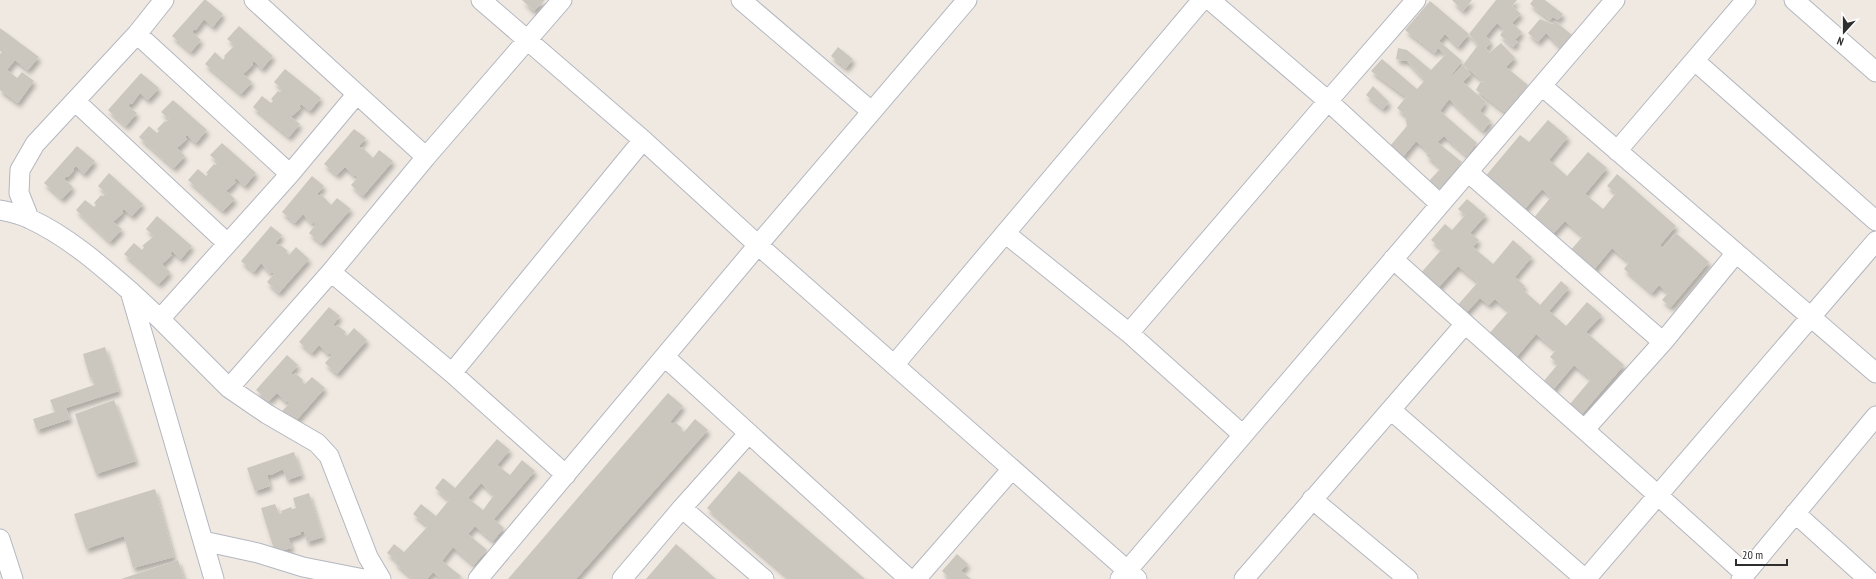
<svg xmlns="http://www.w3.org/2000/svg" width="1876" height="579" viewBox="0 0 1876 579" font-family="'PT Sans Narrow',sans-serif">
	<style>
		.building { fill: #cbc7bf; fill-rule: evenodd; filter: url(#shadow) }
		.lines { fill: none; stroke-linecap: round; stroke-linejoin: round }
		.minor-casing { stroke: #b4b7c1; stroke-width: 21 }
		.minor { stroke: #fff; stroke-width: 19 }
	</style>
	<defs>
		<filter id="shadow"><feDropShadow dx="2.5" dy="4.5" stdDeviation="2" flood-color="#0004"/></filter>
	</defs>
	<rect width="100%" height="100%" fill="#efe9e1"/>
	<path class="building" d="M 204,0 L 206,0 L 223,14 L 213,27 L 204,19 L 196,30 L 195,29 L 192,32 L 201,40 L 191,52 L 172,36 Z
		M 522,0 L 545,0 L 534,11 Z
		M 1452,0 L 1472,0 L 1463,11 Z
		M 1496,0 L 1517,0 L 1512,6 L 1521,14 L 1512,23 L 1522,32 L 1515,40 L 1518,42 L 1513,47 L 1500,35 L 1504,30 L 1497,23 L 1486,36 L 1491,42 L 1486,48 L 1489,51 L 1482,59 L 1501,43 L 1515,58 L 1506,67 L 1528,85 L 1505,112 L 1476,90 L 1481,81 L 1498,93 L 1463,65 L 1471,74 L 1463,82 L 1486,102 L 1480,111 L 1491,121 L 1483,131 L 1449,99 L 1440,111 L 1477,143 L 1467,156 L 1444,136 L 1437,142 L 1462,162 L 1438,190 L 1429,181 L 1441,168 L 1426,155 L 1429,152 L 1416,141 L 1403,157 L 1390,146 L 1407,126 L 1405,115 L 1397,108 L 1406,97 L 1371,71 L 1382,59 L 1417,89 L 1425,80 L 1406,60 L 1403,61 L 1396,59 L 1398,48 L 1407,50 L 1431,70 L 1445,55 L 1438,48 L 1435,53 L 1405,30 L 1430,1 L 1469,34 L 1458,47 L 1445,34 L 1439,41 L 1462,61 L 1447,81 L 1463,65 L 1478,45 L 1469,34 Z
		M 1533,0 L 1545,0 L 1563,14 L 1558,20 L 1553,17 L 1550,20 L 1530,4 Z
		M 1540,19 L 1552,24 L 1555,21 L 1572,35 L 1560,47 L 1546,33 L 1538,42 L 1528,33 Z
		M 239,26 L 273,56 L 262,69 L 254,61 L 252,63 L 253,65 L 243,74 L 252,82 L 241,94 L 205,64 L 215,52 L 223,60 L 225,57 L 224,56 L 235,45 L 227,39 Z
		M 0,28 L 39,57 L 28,70 L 15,60 L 7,70 L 17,78 L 22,72 L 34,81 L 18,103 L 0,90 L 0,54 L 2,52 L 0,51 Z
		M 838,47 L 853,59 L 846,68 L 831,56 Z
		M 285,69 L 321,98 L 310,111 L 301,104 L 299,107 L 301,108 L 291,117 L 300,124 L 289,137 L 253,107 L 262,96 L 271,103 L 273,101 L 271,99 L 278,91 L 280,92 L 282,89 L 274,82 Z
		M 141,73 L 159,88 L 148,100 L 140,93 L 132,104 L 131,103 L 128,106 L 137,113 L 126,126 L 108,110 Z
		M 1373,86 L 1389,102 L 1383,109 L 1366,95 Z
		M 173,100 L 207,130 L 196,143 L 187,135 L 185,137 L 187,139 L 177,148 L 185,156 L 174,168 L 139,137 L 149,126 L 157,133 L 159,131 L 157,129 L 165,121 L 166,122 L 169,119 L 161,112 Z
		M 1548,120 L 1568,137 L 1549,160 L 1567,176 L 1588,152 L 1607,168 L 1585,194 L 1603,209 L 1616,193 L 1607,186 L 1617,174 L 1676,226 L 1660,245 L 1663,248 L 1676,233 L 1709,262 L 1671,307 L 1662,300 L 1668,293 L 1659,285 L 1652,293 L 1624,269 L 1629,262 L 1612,248 L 1592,272 L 1569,252 L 1583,236 L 1565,221 L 1551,236 L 1532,220 L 1551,197 L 1542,189 L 1523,211 L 1484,178 L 1520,135 L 1529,142 Z
		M 354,129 L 366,138 L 359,146 L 361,149 L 362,147 L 373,158 L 379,150 L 393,161 L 363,196 L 351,185 L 358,177 L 355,175 L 354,176 L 345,167 L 337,175 L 324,164 Z
		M 222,143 L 256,173 L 245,186 L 236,178 L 234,181 L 236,182 L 226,191 L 235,199 L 223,211 L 188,180 L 198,169 L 206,176 L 208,174 L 206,173 L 214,164 L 215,165 L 218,162 L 210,155 Z
		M 77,146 L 95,161 L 84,174 L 76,166 L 73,169 L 74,170 L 68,177 L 67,176 L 64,179 L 73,187 L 62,199 L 44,183 Z
		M 109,173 L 143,204 L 132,216 L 124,209 L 122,211 L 123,213 L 113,222 L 122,229 L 110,242 L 76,210 L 85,200 L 94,207 L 96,205 L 94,203 L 101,195 L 103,196 L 106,193 L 98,186 Z
		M 312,176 L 324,186 L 317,194 L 319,196 L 321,194 L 331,205 L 337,198 L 351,209 L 321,243 L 309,233 L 316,224 L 313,222 L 312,224 L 303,214 L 295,223 L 282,212 Z
		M 1467,199 L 1486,215 L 1470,233 L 1479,240 L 1473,247 L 1493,264 L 1513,240 L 1532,257 L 1515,277 L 1525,286 L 1522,289 L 1540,305 L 1561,281 L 1569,288 L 1549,311 L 1566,326 L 1587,302 L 1602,315 L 1586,332 L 1624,365 L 1582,414 L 1570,404 L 1591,379 L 1574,365 L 1553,390 L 1543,382 L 1558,364 L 1550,357 L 1556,350 L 1536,334 L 1514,360 L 1487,336 L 1509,311 L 1495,299 L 1489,305 L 1480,298 L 1465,314 L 1456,307 L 1478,282 L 1458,266 L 1437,289 L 1419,275 L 1442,249 L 1431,240 L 1445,224 L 1452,230 L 1465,215 L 1458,209 Z
		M 157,216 L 192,246 L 181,259 L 172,251 L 170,254 L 172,255 L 162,264 L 170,272 L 159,284 L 124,254 L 134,243 L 142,250 L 144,247 L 142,246 L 154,236 L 146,229 Z
		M 271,226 L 282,235 L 275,244 L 277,245 L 279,244 L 288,251 L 286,252 L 289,255 L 296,247 L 309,259 L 279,293 L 267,282 L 274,274 L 272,272 L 270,273 L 261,263 L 254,272 L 241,261 Z
		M 329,307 L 340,316 L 333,325 L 336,327 L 337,325 L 346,332 L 344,334 L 347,336 L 354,328 L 367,340 L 337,374 L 325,363 L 332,355 L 330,353 L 328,354 L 319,345 L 312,353 L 299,342 Z
		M 105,347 L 119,391 L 66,408 L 70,419 L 37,430 L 33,419 L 55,412 L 50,400 L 94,385 L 92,377 L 90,378 L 83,354 Z
		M 287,355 L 298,365 L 291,373 L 293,375 L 295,373 L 303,380 L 302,382 L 305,384 L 312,377 L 325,388 L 295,422 L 282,411 L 290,403 L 287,401 L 286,402 L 277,393 L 269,401 L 256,390 Z
		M 668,393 L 683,406 L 670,422 L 673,424 L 675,422 L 682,428 L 681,430 L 684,432 L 695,419 L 708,430 L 576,579 L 508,579 Z
		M 114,400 L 136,461 L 96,474 L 75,414 Z
		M 497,439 L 510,450 L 497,465 L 510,475 L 522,460 L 535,471 L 494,519 L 504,528 L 493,541 L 475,526 L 468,534 L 487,550 L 474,565 L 453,547 L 442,561 L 461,576 L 459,579 L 441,579 L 433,572 L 427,579 L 413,579 L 395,563 L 396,560 L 387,553 L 394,544 L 404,552 L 428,526 L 413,514 L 421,504 L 436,516 L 449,500 L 435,488 L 443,478 L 455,488 ZM 481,483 L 494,495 L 483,510 L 468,498 Z
		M 294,452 L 302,475 L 287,480 L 283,469 L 271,475 L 270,474 L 267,475 L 270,486 L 255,491 L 247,468 Z
		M 739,471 L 865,579 L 790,579 L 707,508 Z
		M 155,489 L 174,557 L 133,568 L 124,536 L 86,549 L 74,514 Z
		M 309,493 L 323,537 L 307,542 L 304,531 L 301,532 L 301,534 L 290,538 L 288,536 L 292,548 L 275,552 L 261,508 L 275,504 L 279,514 L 282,513 L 281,511 L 291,507 L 292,509 L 296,508 L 293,498 Z
		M 676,544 L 716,579 L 646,579 Z
		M 957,554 L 968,564 L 961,571 L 971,579 L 951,579 L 942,571 Z
		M 178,560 L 184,579 L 121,579 Z"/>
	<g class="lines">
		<defs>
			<path id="minor" d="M 254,0 L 426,157
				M 481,0 L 643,140 L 758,245 L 1137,579
				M 741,0 L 871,111
				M 1210,0 L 1328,101 L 1440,204
				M 1794,0 L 1876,72
				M 137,34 L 290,174
				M 1695,61 L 1876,221
				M 1542,86 L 1876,373
				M 75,101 L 227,243
				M 1617,151 L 1746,0
				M 1468,172 L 1663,342
				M 0,210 C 10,212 21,214 30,219 C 67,236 99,264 130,291 L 214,579
				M 29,218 L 19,193 L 20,170 L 35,144 L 137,34 L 164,0
				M 1005,233 L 1129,333 L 1243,435
				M 1393,259 C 1510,365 1629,468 1745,574
				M 331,272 L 452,373 L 566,475
				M 130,291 L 160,319 L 229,388 L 267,414 L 317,443 L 329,456 L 368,557 L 381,579
				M 160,319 L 290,174 L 356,95
				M 1129,333 L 1328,101 L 1416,0
				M 665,357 L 909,579
				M 894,365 L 1202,0
				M 452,373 L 643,140
				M 229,388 L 331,272 L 426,157 L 562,0
				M 1391,410 L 1585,579
				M 1585,429 L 1663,342 L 1736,253
				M 1312,499 L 1408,579
				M 682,508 L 764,579
				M 1795,513 L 1868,579
				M 0,539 L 13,579
				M 203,541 L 258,553 L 303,567 L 364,579
				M 478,579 L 758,245 L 967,0
				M 622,579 L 682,508 L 749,433
				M 916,579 L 1012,469
				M 1120,579 L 1615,0
				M 1244,579 L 1465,324
				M 1586,579 L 1876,241
				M 1741,579 L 1876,416"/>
		</defs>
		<use href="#minor" class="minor-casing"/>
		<use href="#minor" class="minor"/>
	</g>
	<g transform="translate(1844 32) rotate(201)" stroke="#ffffff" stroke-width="3" paint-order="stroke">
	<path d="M0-3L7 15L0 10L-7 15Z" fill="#2e2e2e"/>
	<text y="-6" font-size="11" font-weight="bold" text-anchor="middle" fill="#2e2e2e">N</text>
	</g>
	<path d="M1736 559v6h51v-6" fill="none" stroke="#2e2e2e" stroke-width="2"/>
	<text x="1742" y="559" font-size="12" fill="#2e2e2e" stroke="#ffffff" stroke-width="3" paint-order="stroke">20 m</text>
</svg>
